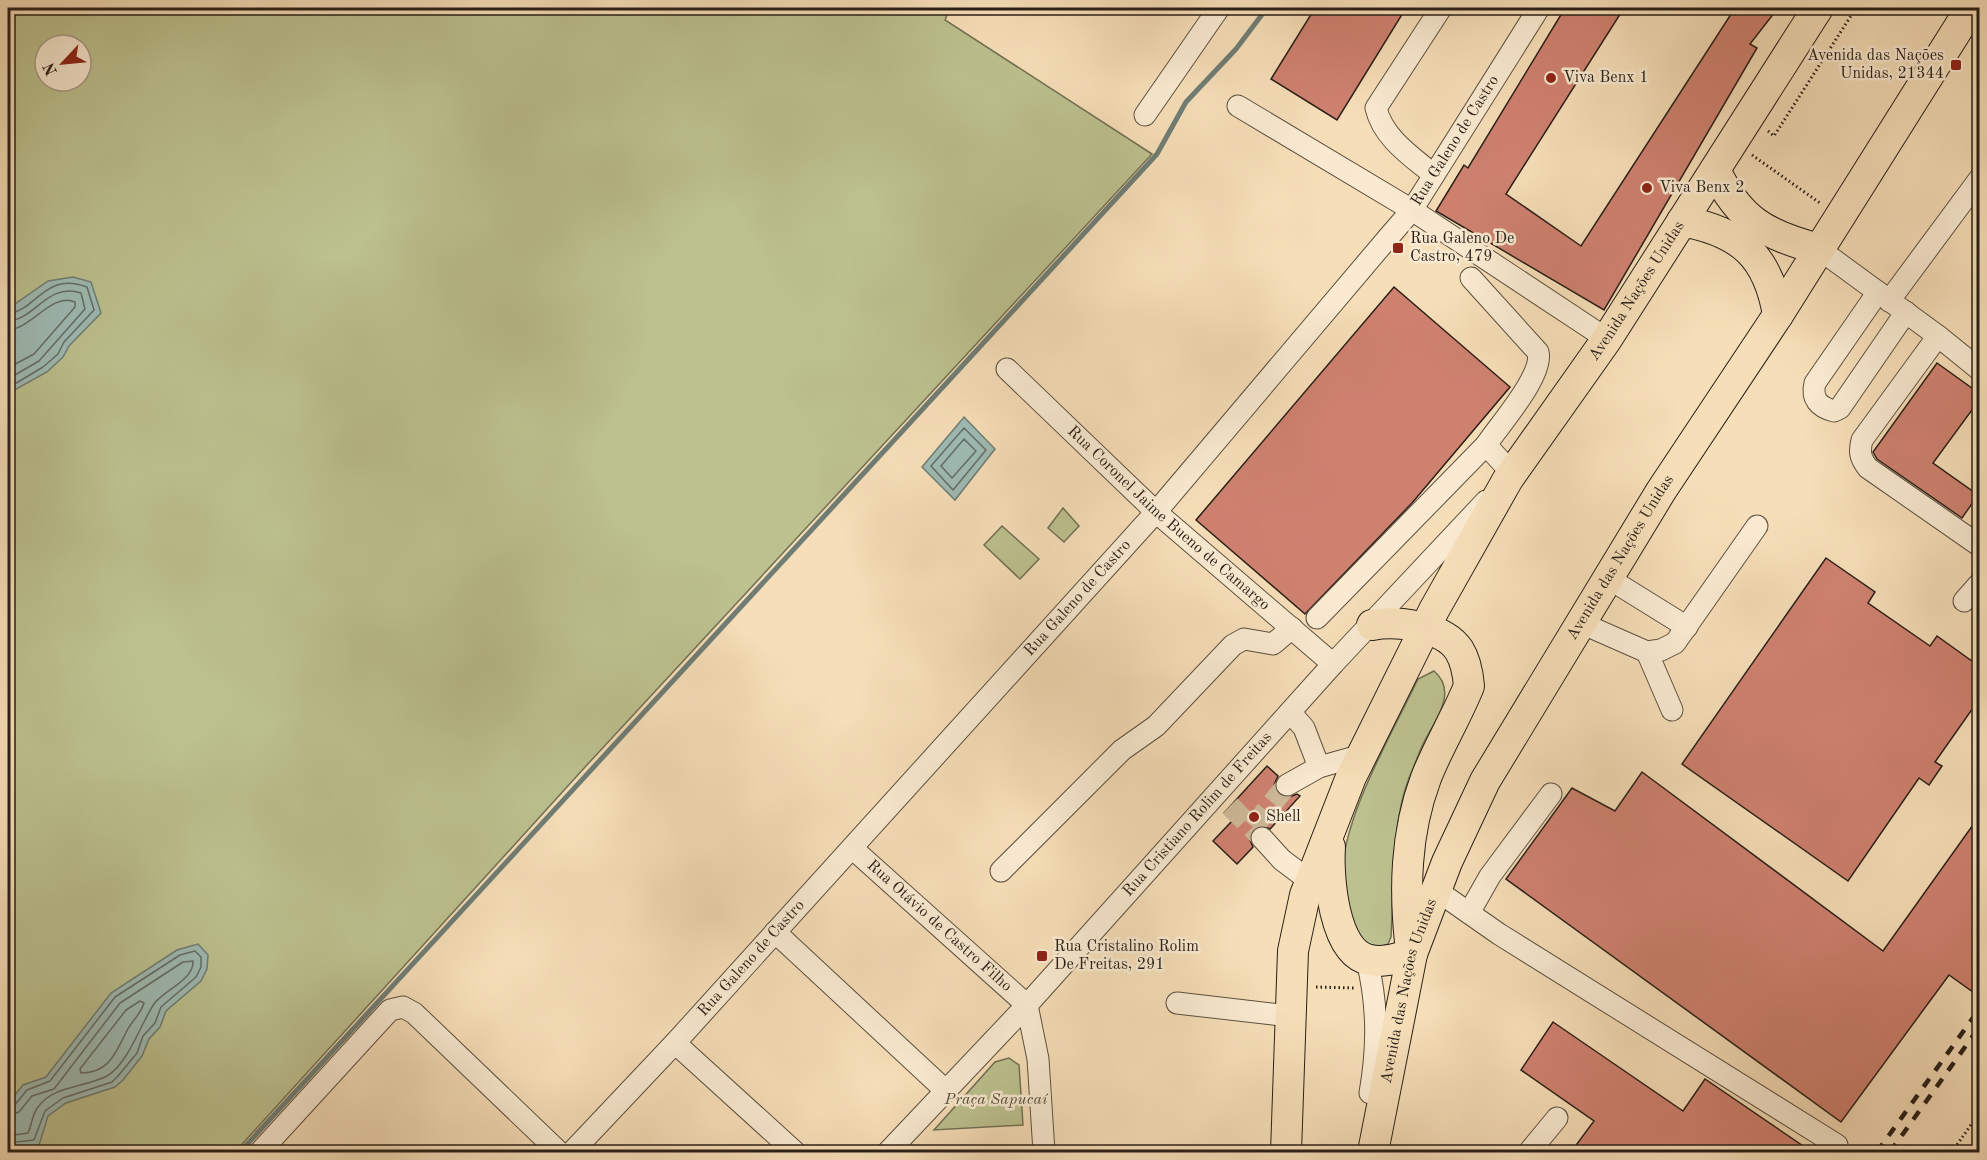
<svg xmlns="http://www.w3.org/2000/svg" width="1987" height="1160" viewBox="0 0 1987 1160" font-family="'Old Standard TT',serif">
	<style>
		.green { fill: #bcc18f; stroke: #727053; stroke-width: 1.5; fill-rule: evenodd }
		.water { fill: #9ebbb4; stroke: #6f7d75; stroke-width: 1.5 }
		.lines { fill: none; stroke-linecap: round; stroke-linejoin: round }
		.shore { stroke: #636d66; stroke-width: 1.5 }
		.stream { stroke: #6f7d75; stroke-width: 5 }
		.building { fill: #cf8170; stroke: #281f17; stroke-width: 1.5 }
		.minor-tunnel { stroke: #cdb898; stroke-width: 21; stroke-dasharray: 21 10; stroke-linecap: butt }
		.minor-casing { stroke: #5c4f3f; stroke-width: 23 }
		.highway-casing { stroke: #281f17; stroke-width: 32 }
		.path { stroke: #281f17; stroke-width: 3; stroke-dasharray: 1.5 3; stroke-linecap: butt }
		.minor { stroke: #f9ead1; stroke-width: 21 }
		.highway { stroke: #f6deb8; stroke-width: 30 }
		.rail { stroke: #281f17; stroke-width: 4.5; stroke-dasharray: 10 10; stroke-linecap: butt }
		.poi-dot { fill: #8f2418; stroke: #f9ead1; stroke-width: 2 }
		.labels { text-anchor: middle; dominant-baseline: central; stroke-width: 5; stroke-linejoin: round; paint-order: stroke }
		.poi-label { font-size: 16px; fill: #281f17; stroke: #f9ead1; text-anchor: start }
		.street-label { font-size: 16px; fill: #281f17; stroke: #f9ead1 }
		.park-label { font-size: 16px; font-style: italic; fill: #54503b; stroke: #f9ead1 }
	</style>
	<rect width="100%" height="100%" fill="#f6deb8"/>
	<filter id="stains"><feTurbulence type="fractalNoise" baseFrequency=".00333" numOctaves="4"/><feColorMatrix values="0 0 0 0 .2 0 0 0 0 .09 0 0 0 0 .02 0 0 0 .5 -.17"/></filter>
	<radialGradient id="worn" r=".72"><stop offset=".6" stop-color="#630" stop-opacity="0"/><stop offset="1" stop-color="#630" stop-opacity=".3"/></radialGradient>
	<path class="green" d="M 8,8 L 950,8 L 945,20 L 1152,154 L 586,766 L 235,1152 L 8,1152 ZM 45,45 L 81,45 L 81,81 L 45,81 Z
		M 1063,508 L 1079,526 L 1064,542 L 1048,528 Z
		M 1002,526 L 1039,559 L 1020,579 L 984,545 Z
		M 1434,671 C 1459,692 1434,722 1423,744 C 1418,755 1414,767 1409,778 C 1391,824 1394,888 1391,937 L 1388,944 L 1376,948 L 1357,937 C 1352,919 1343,898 1342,879 C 1341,819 1392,734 1418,679 Z
		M 1009,1058 L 1019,1065 L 1023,1125 L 934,1130 L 995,1062 Z"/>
	<path class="water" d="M 73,277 L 91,282 L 101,313 L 69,346 L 63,357 L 47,372 L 16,389 L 8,401 L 8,309 L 48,281 Z
		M 964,417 L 995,449 L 955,500 L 922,467 Z
		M 198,944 L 208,955 L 207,969 L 201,981 L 166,1011 L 160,1027 L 149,1039 L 142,1056 L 123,1080 L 115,1087 L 66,1103 L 48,1116 L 39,1145 L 8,1149 L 10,1101 L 23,1085 L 46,1077 L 111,993 L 177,950 Z"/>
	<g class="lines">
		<path class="shore" d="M 8,314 C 37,310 45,271 87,287 L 94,310 L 64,342 L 58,354 L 43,367 L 13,385 L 8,391
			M 8,321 C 35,320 47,282 81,293 L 85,309 L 39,361 L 8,379
			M 8,330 C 31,329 52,292 75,302 L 75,307 L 34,354 L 8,368
			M 964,428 L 986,450 L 953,490 L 931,466 Z
			M 964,439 L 976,451 L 952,478 L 941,466 Z
			M 140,1001 L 144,1003 C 141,1013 135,1018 129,1027 C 117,1048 112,1073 81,1073 L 80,1069 L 126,1010 Z
			M 8,1108 L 14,1106 L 27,1090 L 50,1081 L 115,997 L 180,955 L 195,951 L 201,957 L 201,967 L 196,977 L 161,1007 L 155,1023 L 143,1036 L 137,1053 L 118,1076 L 112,1082 L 63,1098 L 45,1111 L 34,1140 L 8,1143
			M 8,1116 L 19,1112 L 32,1096 L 54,1089 L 120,1003 L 183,962 L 193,961 C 194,980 164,990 154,1004 C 141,1023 128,1064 107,1076 C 84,1088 54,1085 38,1107 C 32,1114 32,1125 28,1133 L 8,1136"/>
		<path class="stream" d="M 240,1152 L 1157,154 L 1186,102 L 1236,49 L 1267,8"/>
	</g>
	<path class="building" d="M 1315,8 L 1406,8 L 1337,120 L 1271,79 Z
		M 1565,8 L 1624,8 L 1506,194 L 1581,246 L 1735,8 L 1778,8 L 1750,44 L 1757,48 L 1604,310 L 1436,211 L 1464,165 L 1468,168 Z
		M 1394,287 L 1510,387 L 1412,503 L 1305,614 L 1196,520 Z
		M 1937,363 L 1980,394 L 1980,399 L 1933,463 L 1978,495 L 1962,518 L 1877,459 L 1873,452 Z
		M 1826,558 L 1875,592 L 1868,603 L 1930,646 L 1937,636 L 1980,667 L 1980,698 L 1935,762 L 1942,766 L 1929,785 L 1919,778 L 1848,881 L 1682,764 Z
		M 1267,766 L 1278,776 L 1274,785 L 1280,796 L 1287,798 L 1297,794 L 1300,796 L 1270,829 L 1260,825 L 1253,829 L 1250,840 L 1253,847 L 1237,864 L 1213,841 L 1232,821 L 1224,813 Z
		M 1642,772 L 1883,951 L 1980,815 L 1980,997 L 1949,975 L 1841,1122 L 1506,879 L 1572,788 L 1615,811 Z
		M 1553,1022 L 1683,1111 L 1705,1079 L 1812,1152 L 1571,1152 L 1594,1121 L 1521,1070 Z"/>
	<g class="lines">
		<path class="minor-tunnel" d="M 1230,806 L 1261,837
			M 1253,827 L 1287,785"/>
		<defs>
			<g id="minor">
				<path d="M 1238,106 L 1412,210 L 1607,339"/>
				<path d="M 1145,115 L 1219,8"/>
				<path d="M 1434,175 C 1411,156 1383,138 1376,108 L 1441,8"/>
				<path d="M 1819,249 L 1938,336 L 1980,370"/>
				<path d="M 1471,278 L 1538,352 C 1544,375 1500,424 1486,445"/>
				<path d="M 1878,292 L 1815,383 C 1811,399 1819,407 1834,411 L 1840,408 L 1906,312"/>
				<path d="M 1889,301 L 1980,178"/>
				<path d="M 1938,336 L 1862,440 C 1859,452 1860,458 1868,468 L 1980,546"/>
				<path id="s1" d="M 1007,369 L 1156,512 L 1333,664"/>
				<path d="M 1608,578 L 1687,627"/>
				<path d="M 1964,601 L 1980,583"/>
				<path d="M 1317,618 L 1486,445 L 1512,473"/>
				<path d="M 1581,623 L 1647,652 L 1661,650 L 1675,643 L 1757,526"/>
				<path d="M 1647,652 L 1672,710"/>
				<path d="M 1290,712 L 1304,728 L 1319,767"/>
				<path d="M 1287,785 L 1319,767 L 1362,755"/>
				<path d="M 1262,838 L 1282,860 L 1310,881"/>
				<path id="s2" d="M 852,848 L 1027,1005"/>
				<path d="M 1001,871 L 1122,750 L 1156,726 L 1233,645 L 1244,639 L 1273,644 L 1292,628"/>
				<path d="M 1436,890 L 1499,934 L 1837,1145"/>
				<path d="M 1469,913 L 1490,876 L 1551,794"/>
				<path d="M 775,932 L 945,1090"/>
				<path d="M 1367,960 C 1378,1006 1378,1047 1370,1093"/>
				<path d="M 1177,1003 L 1289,1016"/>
				<path d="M 1027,1005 L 1038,1059 L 1044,1152"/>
				<path d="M 675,1043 L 795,1152"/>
				<path d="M 260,1152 L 390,1010 L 403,1007 L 414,1013 L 559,1152"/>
				<path id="s3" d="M 572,1152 L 675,1043 L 1156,512 L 1387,239 L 1412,210 L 1539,8"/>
				<path id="s4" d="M 888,1152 L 1027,1005 L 1333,664 L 1486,501"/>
				<path d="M 1529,1152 L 1557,1118"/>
			</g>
			<g id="highway">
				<path d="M 1715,170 C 1740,221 1766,235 1819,249"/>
				<path d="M 1682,221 C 1741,232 1768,256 1778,315"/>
				<path d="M 1372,625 C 1397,620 1444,627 1459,650 C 1466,661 1468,674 1469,686 C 1456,718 1438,747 1426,778 C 1405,834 1404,892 1411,951"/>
				<path d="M 1330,847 C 1328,875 1333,954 1370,960 C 1384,963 1398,958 1412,954"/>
				<path id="s5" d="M 1286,1152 L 1293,951 L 1305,895 L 1351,777 L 1434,610 L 1508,479 L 1607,339 L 1818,8"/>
				<path id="s6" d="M 1373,1152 L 1412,954 L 1447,862 L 1485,781 L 1661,491 L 1778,315 L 1971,8"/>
			</g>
		</defs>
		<use href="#minor" class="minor-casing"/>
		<use href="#highway" class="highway-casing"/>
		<path class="path" d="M 1768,131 L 1774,136 L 1856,8
			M 1752,155 L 1820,203
			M 1316,987 L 1354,988
			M 1952,1152 L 1980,1112"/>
		<use href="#minor" class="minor"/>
		<use href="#highway" class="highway"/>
		<path class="rail" d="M 1877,1152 L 1980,1008
			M 1890,1152 L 1980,1026"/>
	</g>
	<g class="poi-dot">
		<rect x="1950" y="59" width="12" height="12" rx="3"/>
		<circle cx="1551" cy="78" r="6"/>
		<circle cx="1647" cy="188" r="6"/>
		<rect x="1392" y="242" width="12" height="12" rx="3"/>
		<circle cx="1254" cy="817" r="6"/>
		<rect x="1036" y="950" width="12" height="12" rx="3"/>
	</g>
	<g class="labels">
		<g class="poi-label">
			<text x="1944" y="56" text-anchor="end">Avenida das Nações<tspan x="1944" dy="18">Unidas, 21344</tspan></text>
			<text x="1563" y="78">Viva Benx 1</text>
			<text x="1659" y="188">Viva Benx 2</text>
			<text x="1410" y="239">Rua Galeno De<tspan x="1410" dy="18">Castro, 479</tspan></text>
			<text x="1266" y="817">Shell</text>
			<text x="1054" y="947">Rua Cristalino Rolim<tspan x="1054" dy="18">De Freitas, 291</tspan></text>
		</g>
		<g class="street-label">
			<text stroke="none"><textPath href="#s3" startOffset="1344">Rua Galeno de Castro</textPath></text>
			<text stroke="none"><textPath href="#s5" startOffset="950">Avenida Nações Unidas</textPath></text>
			<text stroke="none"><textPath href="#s1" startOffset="220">Rua Coronel Jaime Bueno de Camargo</textPath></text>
			<text stroke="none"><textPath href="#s6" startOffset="651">Avenida das Nações Unidas</textPath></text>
			<text stroke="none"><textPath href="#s3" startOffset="750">Rua Galeno de Castro</textPath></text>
			<text stroke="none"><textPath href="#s4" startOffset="458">Rua Cristiano Rolim de Freitas</textPath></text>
			<text stroke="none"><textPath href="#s2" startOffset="117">Rua Otávio de Castro Filho</textPath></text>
			<text stroke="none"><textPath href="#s3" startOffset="264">Rua Galeno de Castro</textPath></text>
			<text stroke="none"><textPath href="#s6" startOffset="165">Avenida das Nações Unidas</textPath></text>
		</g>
		<g class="park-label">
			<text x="996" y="1100">Praça Sapucaí</text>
		</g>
	</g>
	<rect width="1987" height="1160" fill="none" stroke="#f6deb8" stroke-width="30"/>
	<rect x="9" y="9" width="1969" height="1142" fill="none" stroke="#281f17" stroke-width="3"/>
	<rect x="15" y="15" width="1957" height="1130" fill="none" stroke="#281f17" stroke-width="1.5"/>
	<g transform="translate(63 63) rotate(244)"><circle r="28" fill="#f9ead1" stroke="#a59987" stroke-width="1.5"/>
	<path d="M0-4.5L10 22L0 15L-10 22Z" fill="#8f2418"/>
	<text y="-9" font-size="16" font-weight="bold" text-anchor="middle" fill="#281f17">N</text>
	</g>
	<rect width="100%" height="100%" filter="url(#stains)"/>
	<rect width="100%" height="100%" fill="url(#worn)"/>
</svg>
